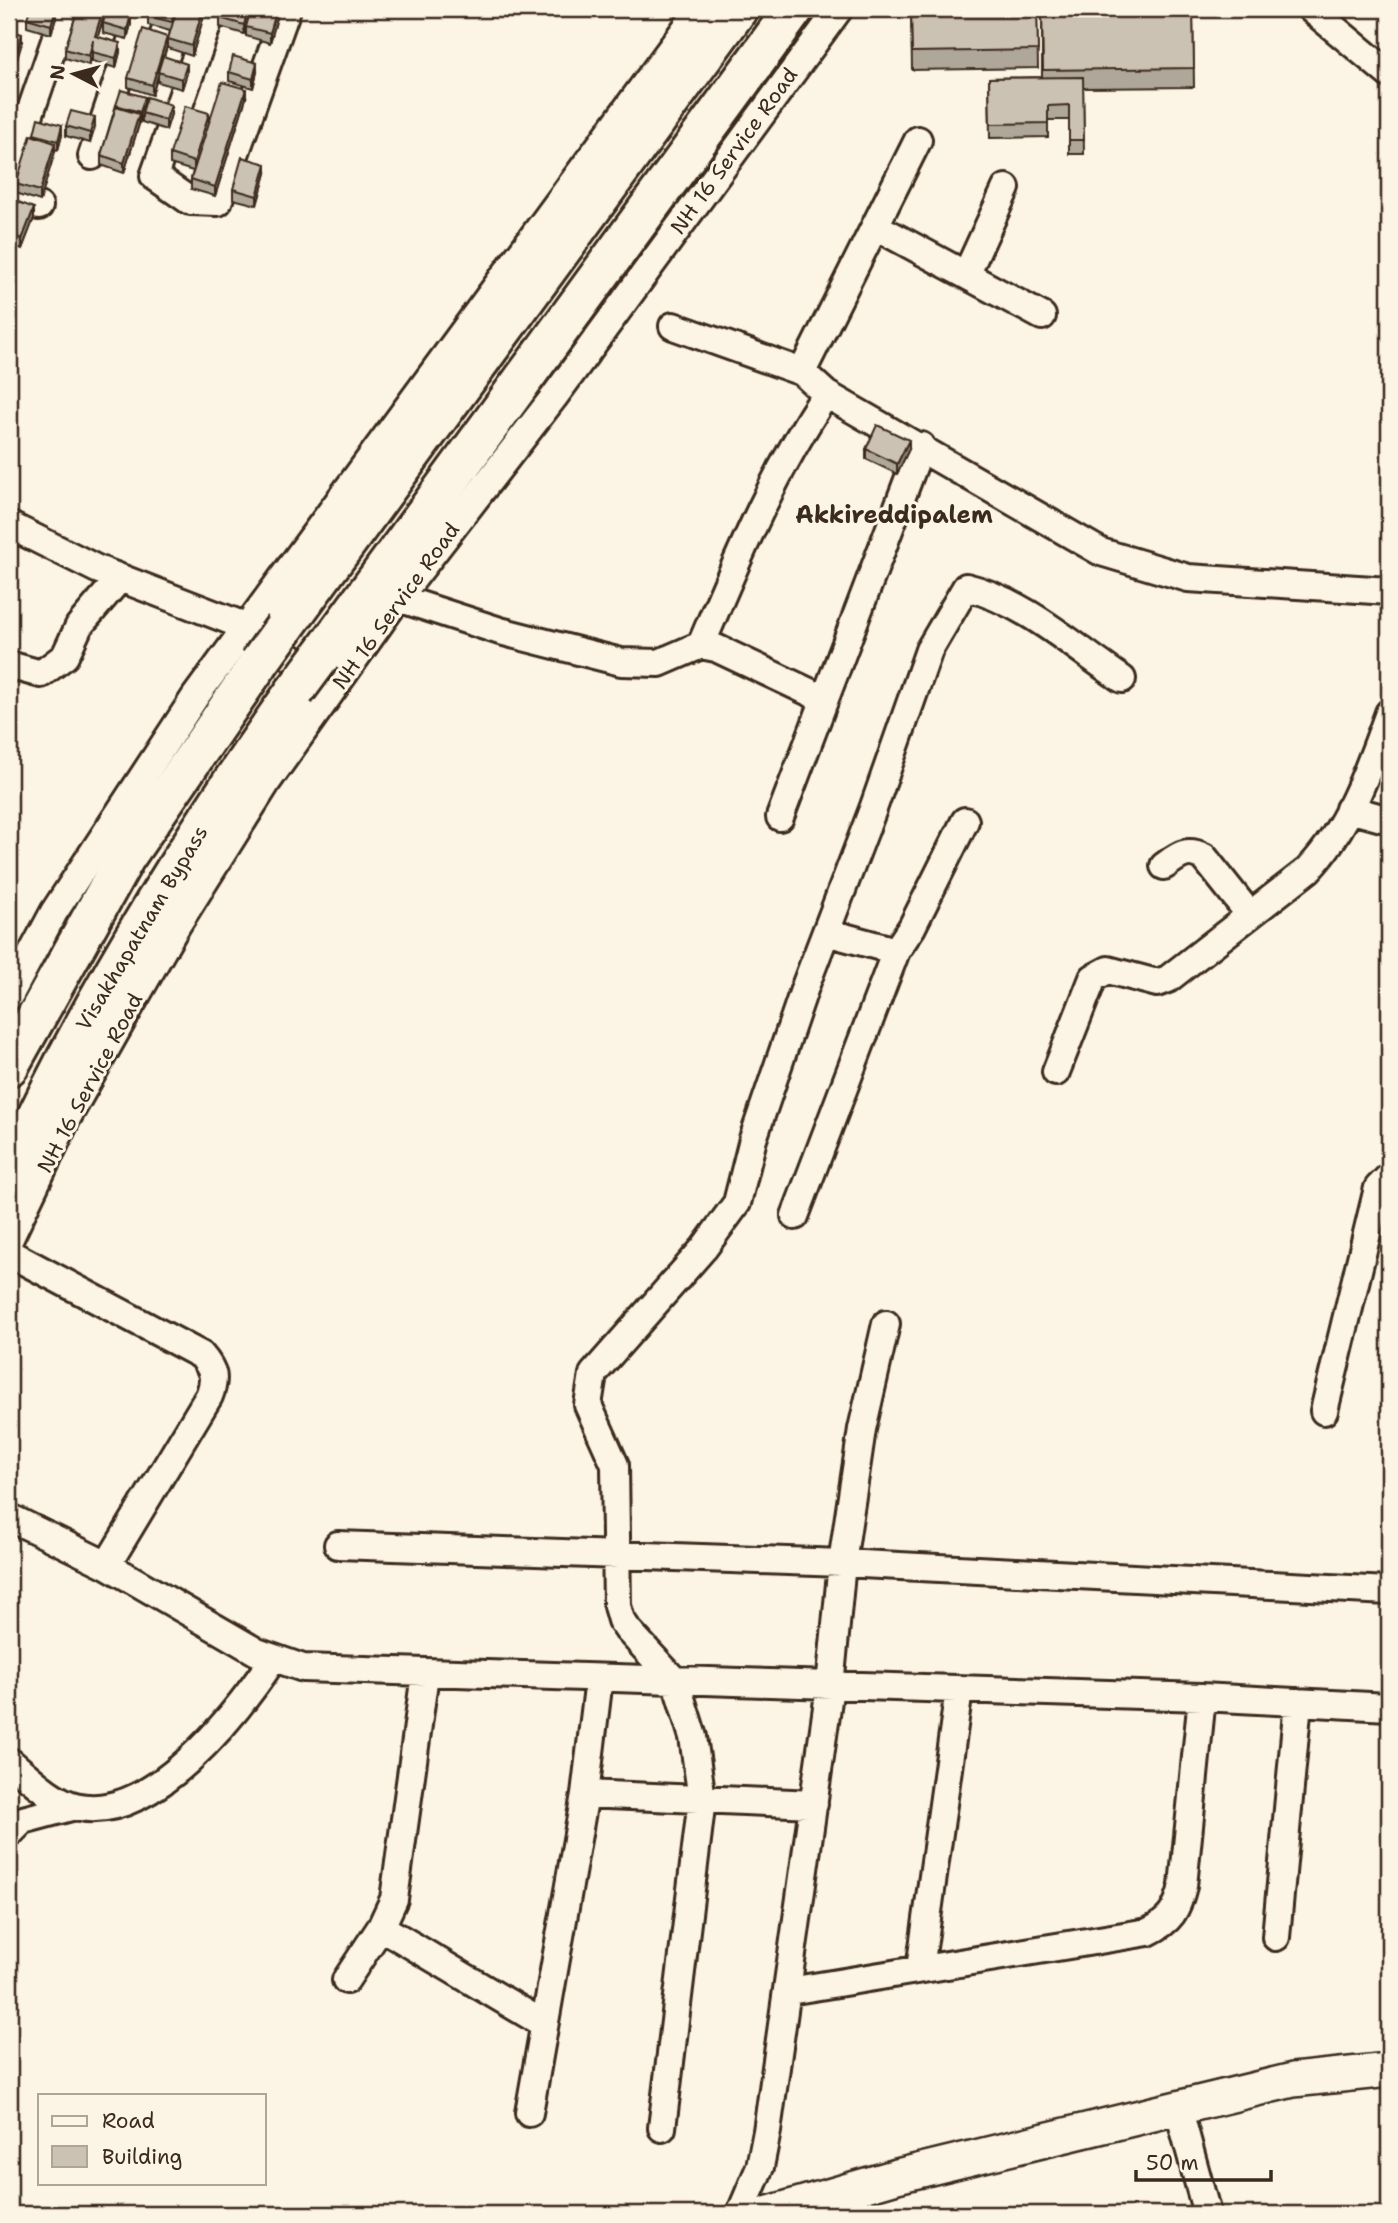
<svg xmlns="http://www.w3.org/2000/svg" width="1398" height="2223" viewBox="0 0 1398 2223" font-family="'Shantell Sans',sans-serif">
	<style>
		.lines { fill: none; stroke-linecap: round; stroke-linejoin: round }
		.minor-casing { stroke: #3b2a1e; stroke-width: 32 }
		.major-casing { stroke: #3b2a1e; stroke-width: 38 }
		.highway-casing { stroke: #3b2a1e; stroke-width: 44 }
		.minor { stroke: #fcf5e5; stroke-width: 26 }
		.major { stroke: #fcf5e5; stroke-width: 33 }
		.highway { stroke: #fcf5e5; stroke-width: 38 }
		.highway-bridge-casing { stroke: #3b2a1e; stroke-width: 44; stroke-linecap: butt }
		.highway-bridge { stroke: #fcf5e5; stroke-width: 38 }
		.wall { fill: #afa79a; stroke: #3b2a1e; stroke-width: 2 }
		.shaded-wall { fill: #8f887d; stroke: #3b2a1e; stroke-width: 2 }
		.building { fill: #ccc2b3; stroke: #3b2a1e; stroke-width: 2 }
		.labels { text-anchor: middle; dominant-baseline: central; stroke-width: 6; stroke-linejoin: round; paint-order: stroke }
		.street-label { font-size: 21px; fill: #3b2a1e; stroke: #fcf5e5 }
		.quarter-label { font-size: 24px; font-weight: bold; fill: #3b2a1e; stroke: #fcf5e5 }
	</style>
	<rect width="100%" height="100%" fill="#fcf5e5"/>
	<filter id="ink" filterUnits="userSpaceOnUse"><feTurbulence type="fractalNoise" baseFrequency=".0143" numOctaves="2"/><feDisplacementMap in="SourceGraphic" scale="14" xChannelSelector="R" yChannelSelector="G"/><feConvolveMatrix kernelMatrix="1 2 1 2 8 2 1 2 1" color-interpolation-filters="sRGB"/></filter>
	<g filter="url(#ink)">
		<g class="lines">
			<defs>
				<path id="minor" d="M 213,9 L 154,176 L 190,201 L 218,202 L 287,9
					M 1311,9 L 1389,74
					M 92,156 L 142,9
					M 9,174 L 66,9
					M 9,198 L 39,206
					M 875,226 L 1042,316
					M 966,275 L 1006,188
					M 673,326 L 802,372 L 826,394 L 1101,552 L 1188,578 L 1389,591
					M 802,372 L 918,140
					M 9,525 L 97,569 L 247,627 L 323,680
					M 398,598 L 500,631 L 621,662 L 659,663 L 701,645 L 716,648 L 824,699
					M 701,645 C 738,558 773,473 826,394
					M 9,665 L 41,674 L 65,656 L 79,626 L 120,578
					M 1349,809 L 1389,820
					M 780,817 L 921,446
					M 1164,866 C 1178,856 1186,848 1204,857 L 1250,915
					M 826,932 L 896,951
					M 9,996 L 54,912 L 195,697 L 700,9
					M 1056,1072 L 1093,978 L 1108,970 L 1157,983 L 1168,979 L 1308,870 C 1349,827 1369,768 1389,713
					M 795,1216 L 896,951 L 912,927 L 965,821
					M 9,1240 L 67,1118 L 123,1019 L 177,925 L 267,782 L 398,598 L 554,397 L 839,9
					M 9,1253 L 201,1355 C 214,1370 216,1378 209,1396 L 107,1565
					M 1324,1411 L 1378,1188 L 1389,1177
					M 9,1517 L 107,1565 L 257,1652 L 303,1668 L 1202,1697 L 1389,1707
					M 338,1545 L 842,1563 L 1389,1591
					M 9,1761 C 28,1776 51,1800 75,1806 C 151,1825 237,1713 273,1659
					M 585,1794 L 814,1804
					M 9,1834 L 23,1820 L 75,1806
					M 381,1927 L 544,2024
					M 1276,1937 L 1298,1702
					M 920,1969 L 959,1690
					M 346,1980 L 381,1927 L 394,1899 L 425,1674
					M 789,1991 L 1148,1932 C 1171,1921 1177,1910 1183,1886 L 1202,1697
					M 1178,2107 L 1207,2214
					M 529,2113 L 585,1794 L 599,1679
					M 662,2128 L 702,1799 L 693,1737 L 676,1682 L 628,1630 L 621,1620 L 617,1606 L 615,1465 L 588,1405 L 593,1374 L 704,1248 L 737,1203 L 753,1139 L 806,984 L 873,809 L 929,650 L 966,587 C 1024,601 1073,646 1122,679
					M 740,2214 L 760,2167 L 767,2131 L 830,1686 L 842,1563 L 862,1429 L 886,1324"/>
				<path id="major" d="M 766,2214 L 897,2176 L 1293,2080 L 1389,2070"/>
				<path id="highway" d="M 284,628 L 738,9
					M 321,656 L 794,9
					M 9,1066 L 125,858 L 259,663
					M 9,1175 C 87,1004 186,844 295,691"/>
			</defs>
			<use href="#minor" class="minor-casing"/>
			<use href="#major" class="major-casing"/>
			<use href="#highway" class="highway-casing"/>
			<use href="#minor" class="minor"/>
			<use href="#major" class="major"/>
			<use href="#highway" class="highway"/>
			<defs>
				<path id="highway-bridge" d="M 259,663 L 284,628
					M 295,691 L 321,656"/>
			</defs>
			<use href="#highway-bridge" class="highway-bridge-casing"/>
			<use href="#highway-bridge" class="highway-bridge"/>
		</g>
		<path class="wall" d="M 78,9 L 111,9 L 131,24 L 127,39 L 103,33 L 103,23 L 105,16 L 104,16 L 98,36 L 120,52 L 116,68 L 92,61 L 92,55 L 89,65 L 65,58 L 65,49 Z
			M 206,9 L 192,56 L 168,48 L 168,39 L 170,31 L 148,25 L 148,16 Z
			M 222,9 L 251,9 L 244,34 L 220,27 L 220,18 Z
			M 279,9 L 270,43 L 246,36 L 246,27 Z
			M 911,9 L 1037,9 L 1038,68 L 912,70 Z
			M 1042,9 L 1193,9 L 1194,87 L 1083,88 L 1084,154 L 1069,154 L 1069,120 L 1048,120 L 1048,137 L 990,138 L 989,78 L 1042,77 Z
			M 27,18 L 56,18 L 51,34 L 27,27 Z
			M 167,46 L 164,57 L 187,73 L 182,89 L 158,82 L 158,75 L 152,95 L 128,87 L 128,78 Z
			M 229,72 L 257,72 L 253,88 L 229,81 Z
			M 246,98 L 215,196 L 191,189 L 191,179 L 193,171 L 170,164 L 170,154 L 209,122 Z
			M 145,104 L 171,114 L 166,130 L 142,122 L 142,115 L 124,173 L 101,165 L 101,155 L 116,105 Z
			M 66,126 L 95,127 L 90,143 L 66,136 Z
			M 34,134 L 62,135 L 58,150 L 55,149 L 40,201 L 16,193 L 16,184 Z
			M 266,173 L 257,205 L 233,199 L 233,189 Z
			M 9,204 L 34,218 L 22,249 L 9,244 Z
			M 866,449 L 909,449 L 897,474 L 866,459 Z"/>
		<path class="shaded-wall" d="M 56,9 L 56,18 L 51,34 L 51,25 Z
			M 103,9 L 104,16 L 95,45 L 95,36 Z
			M 203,9 L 206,9 L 192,56 L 192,46 Z
			M 248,9 L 251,9 L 244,34 L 244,25 Z
			M 277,9 L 279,9 L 279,11 L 270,43 L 270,33 Z
			M 131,14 L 131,24 L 127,39 L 127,30 Z
			M 22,34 L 22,43 L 9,85 L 9,76 Z
			M 167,37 L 167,46 L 152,95 L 152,85 Z
			M 93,40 L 92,55 L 89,65 L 89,56 Z
			M 120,43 L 120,52 L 116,68 L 116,58 Z
			M 257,63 L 257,72 L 253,88 L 253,79 Z
			M 187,64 L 187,73 L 182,89 L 182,79 Z
			M 246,89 L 246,98 L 215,196 L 215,187 Z
			M 145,97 L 145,106 L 140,122 L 140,112 Z
			M 171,105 L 171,114 L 166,130 L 166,120 Z
			M 209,113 L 209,123 L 194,172 L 194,162 Z
			M 139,114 L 139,124 L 124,173 L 124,163 Z
			M 95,117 L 95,127 L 90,143 L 90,133 Z
			M 62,125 L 62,135 L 58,150 L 58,141 Z
			M 55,143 L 55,152 L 40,201 L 40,191 Z
			M 11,146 L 11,156 L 9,164 L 9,154 Z
			M 266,164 L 266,173 L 257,205 L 257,196 Z
			M 34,208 L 34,218 L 22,249 L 22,239 Z
			M 909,440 L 909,449 L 897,474 L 897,464 Z"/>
		<path class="building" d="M 30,9 L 56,9 L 51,25 L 27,18 Z
			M 78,9 L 103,9 L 95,36 L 120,43 L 116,58 L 92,52 L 93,40 L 89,56 L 65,49 Z
			M 107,9 L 111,9 L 131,14 L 127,30 L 103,23 Z
			M 150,9 L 175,9 L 172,22 L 148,16 Z
			M 177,9 L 203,9 L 192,46 L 168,39 Z
			M 222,9 L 248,9 L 244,25 L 220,18 Z
			M 251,9 L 277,9 L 270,33 L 246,27 Z
			M 911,9 L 1037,9 L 1038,50 L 912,52 Z
			M 1042,9 L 1193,9 L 1194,68 L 1043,70 Z
			M 143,29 L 167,37 L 152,85 L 128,78 Z
			M 9,30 L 22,34 L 9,76 Z
			M 163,56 L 187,64 L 182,79 L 158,72 Z
			M 233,56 L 257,63 L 253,79 L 229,72 Z
			M 1083,77 L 1084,140 L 1069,140 L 1069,105 L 1048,106 L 1048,123 L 990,124 L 989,78 Z
			M 222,82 L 246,89 L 215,187 L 191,179 Z
			M 121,90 L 145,97 L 140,112 L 116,105 Z
			M 147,97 L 171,105 L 166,120 L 142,113 Z
			M 185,106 L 209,113 L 194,162 L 170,154 Z
			M 116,107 L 139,114 L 124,163 L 101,155 Z
			M 71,111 L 95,117 L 90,133 L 66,126 Z
			M 38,118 L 62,125 L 58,141 L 34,134 Z
			M 31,135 L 55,143 L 40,191 L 16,184 Z
			M 242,157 L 266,164 L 257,196 L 233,189 Z
			M 11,199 L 34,208 L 22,239 L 9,234 L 9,204 Z
			M 877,425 L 909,440 L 897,464 L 866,449 Z"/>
	</g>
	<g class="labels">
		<g class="street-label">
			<text transform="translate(734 151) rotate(-54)">NH 16 Service Road</text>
			<text transform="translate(396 606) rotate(-54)">NH 16 Service Road</text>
			<text transform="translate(142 928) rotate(-59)">Visakhapatnam Bypass</text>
			<text transform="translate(90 1083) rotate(-62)">NH 16 Service Road</text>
		</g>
		<g class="quarter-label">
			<text x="894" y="515">Akkireddipalem</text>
		</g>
	</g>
	<rect width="1398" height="2223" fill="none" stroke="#fcf5e5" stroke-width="35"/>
	<rect x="18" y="18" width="1363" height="2188" fill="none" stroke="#3b2a1e" stroke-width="2.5" filter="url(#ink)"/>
	<rect x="38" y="2094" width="228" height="91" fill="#fcf5e5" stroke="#afa495" stroke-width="2"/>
	<rect x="52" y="2116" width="35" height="10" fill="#fcf5e5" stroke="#afa495" stroke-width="2"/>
	<text x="102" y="2128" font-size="21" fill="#3b2a1e">Road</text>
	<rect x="52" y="2146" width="35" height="21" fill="#ccc2b3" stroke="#afa495" stroke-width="2"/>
	<text x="102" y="2164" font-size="21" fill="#3b2a1e">Building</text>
	<g transform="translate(74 74) rotate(276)" stroke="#fcf5e5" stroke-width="5" paint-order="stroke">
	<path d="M0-5L12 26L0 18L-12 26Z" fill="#3b2a1e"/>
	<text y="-10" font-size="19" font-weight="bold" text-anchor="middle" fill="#3b2a1e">N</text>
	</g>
	<path d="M1136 2170v10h135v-10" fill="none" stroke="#3b2a1e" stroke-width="3.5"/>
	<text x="1146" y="2170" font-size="21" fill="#3b2a1e" stroke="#fcf5e5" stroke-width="5" paint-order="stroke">50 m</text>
</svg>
